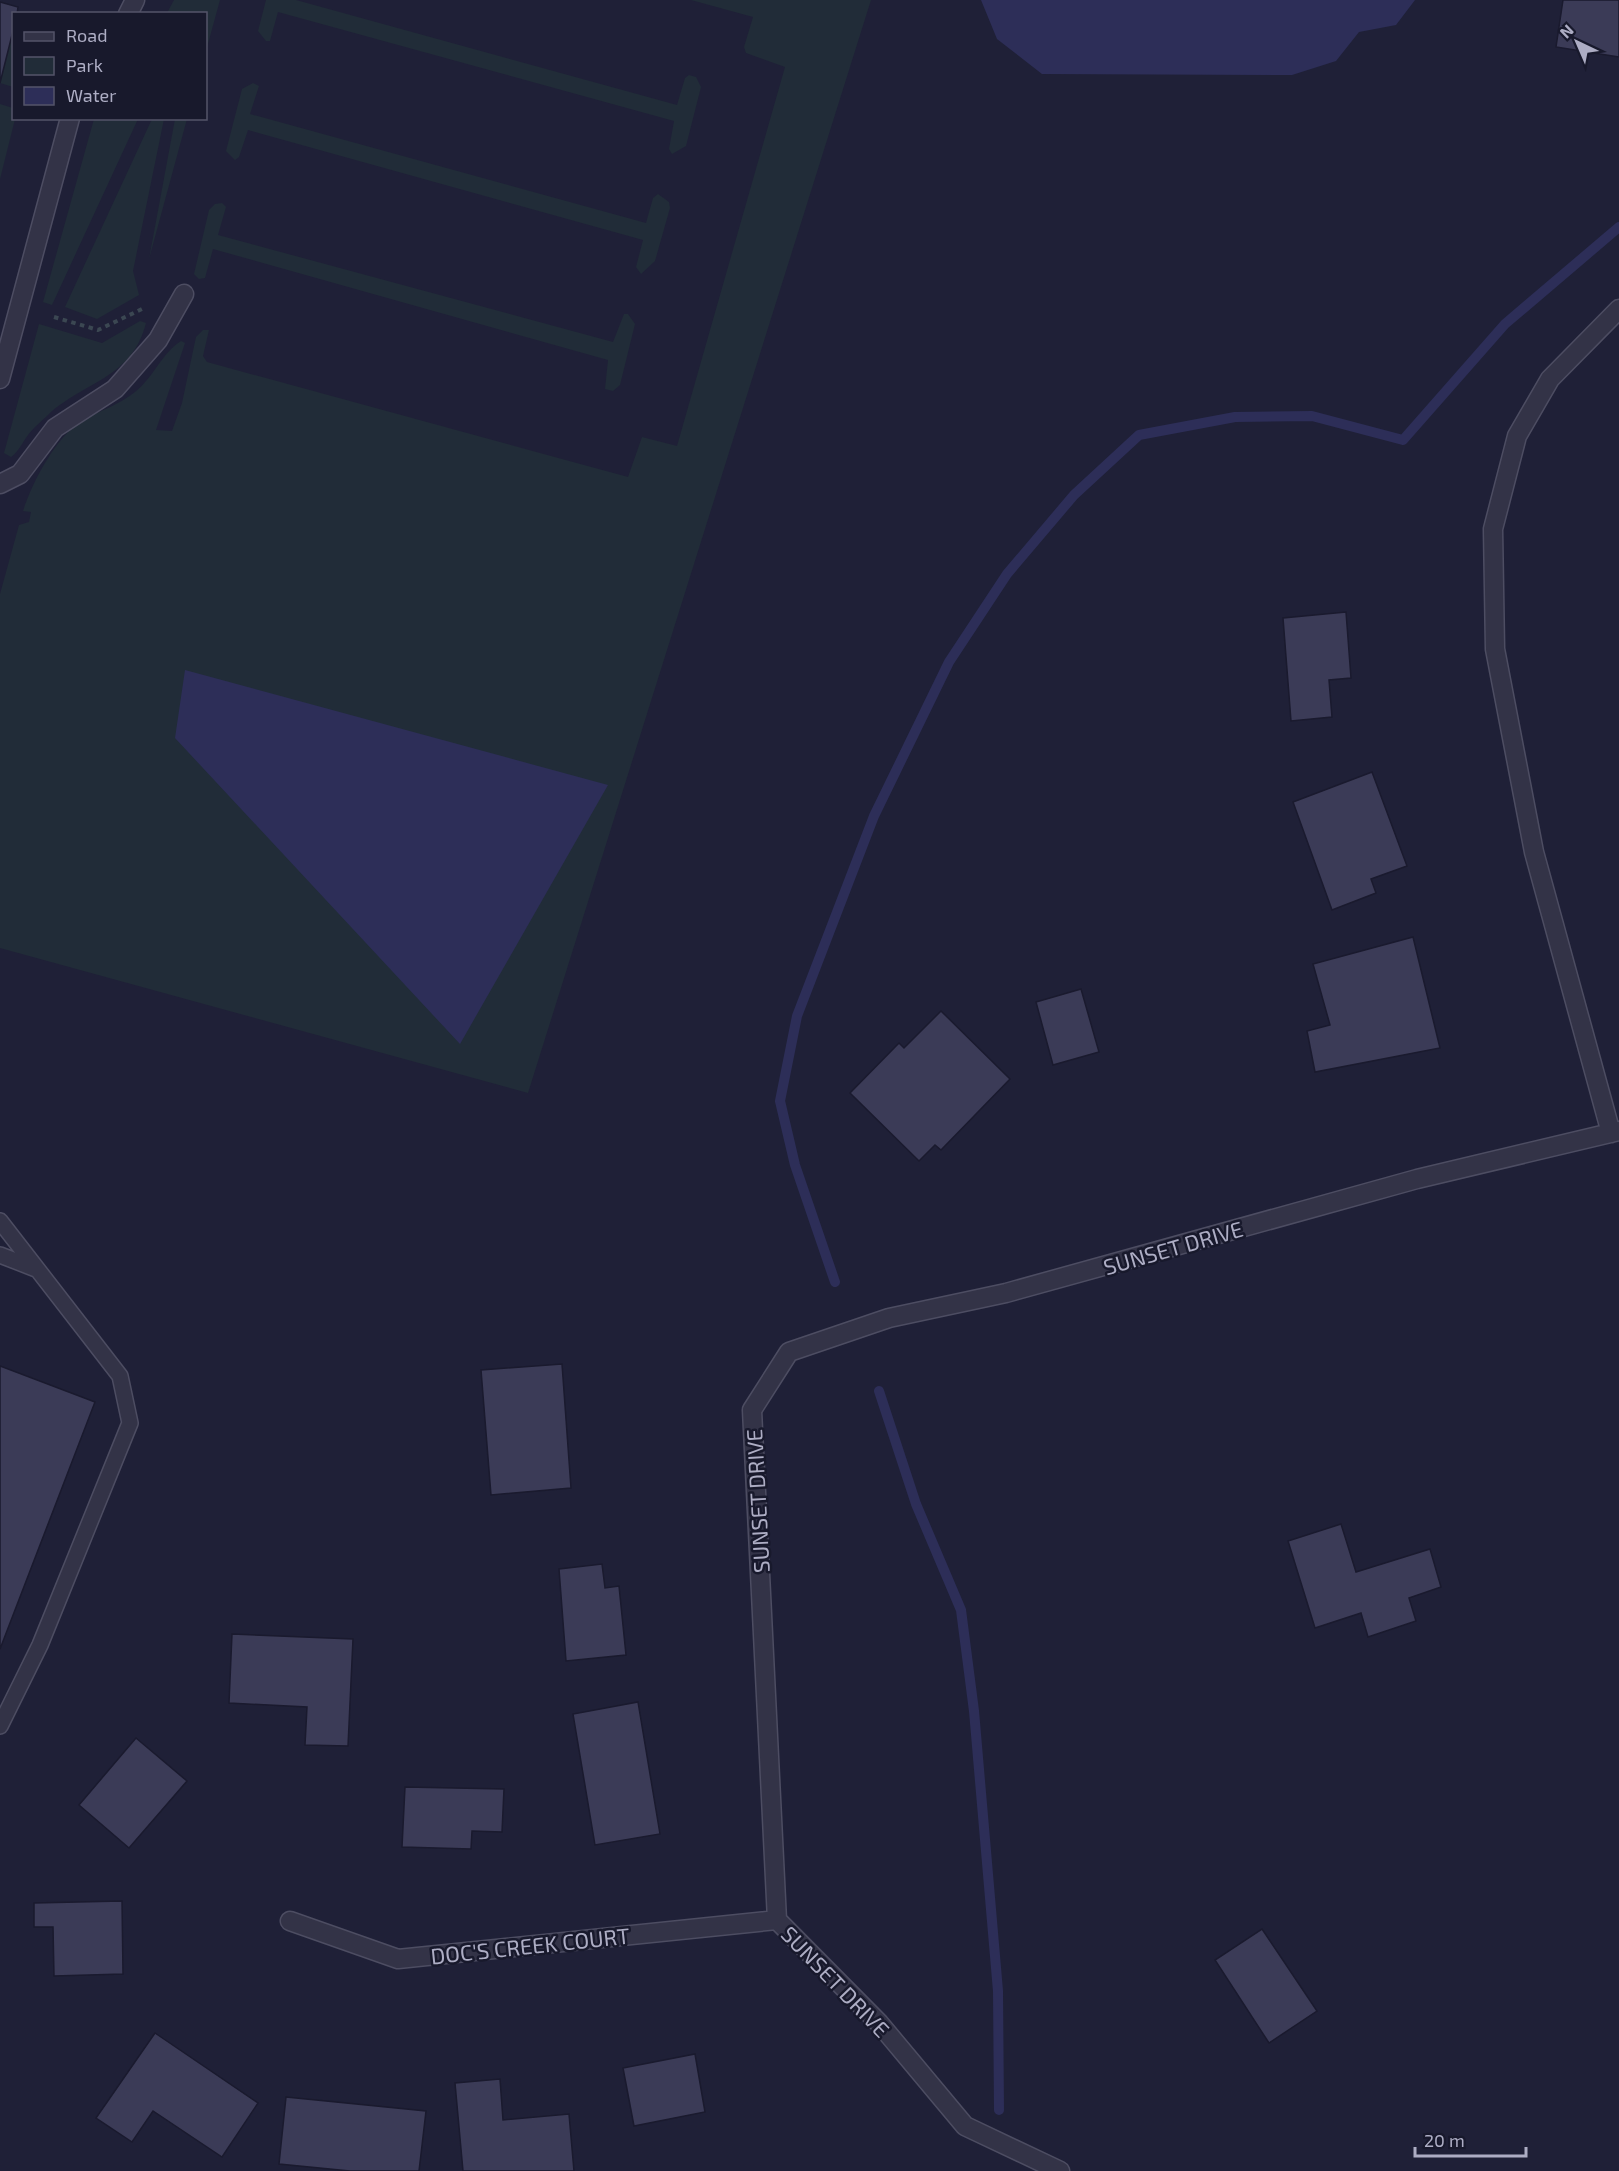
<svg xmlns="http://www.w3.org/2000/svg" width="1619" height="2171" viewBox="0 0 1619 2171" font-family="'Exo 2',sans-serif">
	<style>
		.green { fill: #212c38 }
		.water { fill: #2d2e58 }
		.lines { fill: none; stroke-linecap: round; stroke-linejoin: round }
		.stream { stroke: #2d2e58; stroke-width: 10 }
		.building { fill: #3b3b57; stroke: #1a1a2e; stroke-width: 1.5 }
		.lane-casing { stroke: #4d4d62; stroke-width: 18 }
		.street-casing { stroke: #4d4d62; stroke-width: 21 }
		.path { stroke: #3b4752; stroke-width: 4; stroke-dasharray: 4.5 4.5; stroke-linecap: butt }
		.lane { stroke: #333347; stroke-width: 15 }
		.street { stroke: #333347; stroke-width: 18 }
		.labels { text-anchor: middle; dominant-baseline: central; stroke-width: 5; stroke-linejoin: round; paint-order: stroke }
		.street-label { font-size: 22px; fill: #adadc4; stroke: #18192c }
	</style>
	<rect width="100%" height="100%" fill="#1f2037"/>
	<path class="green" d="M 174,0 L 220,0 L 206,51 L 206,14 L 167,13 Z
		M 266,0 L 296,0 L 677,105 L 685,78 L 689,75 L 696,77 L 701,87 L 686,146 L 672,154 L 669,149 L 674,121 L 278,12 L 270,41 L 266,41 L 258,31 Z
		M 691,0 L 871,0 L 528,1093 L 0,948 L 0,594 L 19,525 L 29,522 L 31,512 L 23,511 C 32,483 56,436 83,420 C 100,411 120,404 135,392 C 154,377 161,354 181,341 L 185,343 L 156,430 L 172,431 L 182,403 L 196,337 L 203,330 L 209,330 L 203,356 L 207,362 L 628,477 L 642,437 L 677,446 L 785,67 L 746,53 L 744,47 L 753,17 Z
		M 13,27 L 13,87 L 0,83 Z
		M 253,83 L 259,86 L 250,114 L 646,223 L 653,198 L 658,194 L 669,202 L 670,208 L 655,261 L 641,274 L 636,267 L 643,240 L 248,130 L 239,157 L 235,160 L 226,151 L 242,89 Z
		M 0,104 L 13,108 L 15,119 L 0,179 Z
		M 94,119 L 138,119 L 52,305 L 43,302 Z
		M 152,119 L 164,119 L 133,271 L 139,295 L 97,319 L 65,307 Z
		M 175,119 L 187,119 L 149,259 Z
		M 222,203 L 226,207 L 218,235 L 613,342 L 624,314 L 628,314 L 635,324 L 620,385 L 613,391 L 605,389 L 608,360 L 213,249 L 205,278 L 199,279 L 194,274 L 209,210 L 215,204 Z
		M 140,321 L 146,323 C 132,377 89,380 51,412 C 44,419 34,427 28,435 C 22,443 19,451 11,457 L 4,453 L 39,324 L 102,343 Z"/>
	<path class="water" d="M 981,0 L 1415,0 L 1396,25 L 1359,32 L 1336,61 L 1292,75 L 1042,74 L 997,39 Z
		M 185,670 L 608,785 L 460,1044 L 175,738 Z"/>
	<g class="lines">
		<path class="stream" d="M 835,1282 L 795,1165 L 780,1101 L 797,1016 L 874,816 L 949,662 L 1007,574 L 1074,495 L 1139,435 L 1235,417 L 1312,416 L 1403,440 L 1505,324 L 1619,227
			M 879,1391 L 916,1504 L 961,1610 L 974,1711 L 998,1991 L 999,2110"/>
	</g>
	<path class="building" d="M 1563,0 L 1619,0 L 1619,57 L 1556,47 Z
		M 0,2 L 18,7 L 17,14 L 14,14 L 14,27 L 0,83 Z
		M 1346,612 L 1351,678 L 1329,680 L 1332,717 L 1291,721 L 1283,618 Z
		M 1372,772 L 1407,866 L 1371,879 L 1376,893 L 1332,910 L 1293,802 Z
		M 1413,937 L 1440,1048 L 1315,1072 L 1307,1031 L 1330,1025 L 1313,964 Z
		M 1081,989 L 1099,1052 L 1053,1065 L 1036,1002 Z
		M 941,1011 L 1010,1079 L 941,1150 L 935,1145 L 919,1161 L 850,1093 L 899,1043 L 904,1048 Z
		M 562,1364 L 571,1488 L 491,1495 L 481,1370 Z
		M 0,1366 L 95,1402 L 0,1649 Z
		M 1341,1524 L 1356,1572 L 1430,1549 L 1441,1587 L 1409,1598 L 1416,1621 L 1368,1637 L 1361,1613 L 1315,1628 L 1288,1541 Z
		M 602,1564 L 605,1588 L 619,1586 L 626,1655 L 566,1661 L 559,1569 Z
		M 232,1634 L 353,1639 L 348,1746 L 305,1745 L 307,1707 L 229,1703 Z
		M 638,1702 L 660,1834 L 595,1845 L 573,1714 Z
		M 136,1738 L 187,1781 L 129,1848 L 79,1805 Z
		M 405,1787 L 504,1789 L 502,1832 L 472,1831 L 471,1849 L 402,1847 Z
		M 122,1901 L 123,1974 L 54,1976 L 53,1927 L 34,1927 L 34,1903 Z
		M 1262,1929 L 1317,2011 L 1269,2043 L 1215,1960 Z
		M 155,2033 L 258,2103 L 222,2157 L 153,2111 L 132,2142 L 96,2118 Z
		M 695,2054 L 705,2112 L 634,2126 L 623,2068 Z
		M 500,2079 L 503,2120 L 569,2114 L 574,2171 L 463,2171 L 455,2083 Z
		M 286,2097 L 426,2111 L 419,2171 L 350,2171 L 279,2164 Z"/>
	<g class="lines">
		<defs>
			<path id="lane" d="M 0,1221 L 120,1376 L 130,1423 L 40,1645 L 0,1726
				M 0,1255 L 36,1269"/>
			<path id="street" d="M 128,14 L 135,0
				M 0,379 L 70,118
				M 0,484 L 20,474 L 55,428 L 115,389 L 158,340 L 184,294
				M 1611,1133 L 1534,852 L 1495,649 L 1493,529 L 1517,436 L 1550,379 L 1619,309
				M 290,1921 L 398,1959 L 777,1920
				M 1060,2171 L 965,2126 L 879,2023 L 777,1920 L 752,1410 L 789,1352 L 889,1318 L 1006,1293 L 1417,1179 L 1619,1131"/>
		</defs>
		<use href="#lane" class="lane-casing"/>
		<use href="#street" class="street-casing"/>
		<path class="path" d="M 54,317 L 98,330 L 142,309"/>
		<use href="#lane" class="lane"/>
		<use href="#street" class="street"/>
	</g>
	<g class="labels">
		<g class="street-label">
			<text transform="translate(1173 1247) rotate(-16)">SUNSET DRIVE</text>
			<text transform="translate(757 1501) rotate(-93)">SUNSET DRIVE</text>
			<text transform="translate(530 1945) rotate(-6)">DOC'S CREEK COURT</text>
			<text transform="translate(836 1981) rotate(46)">SUNSET DRIVE</text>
		</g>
	</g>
	<rect x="12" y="12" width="195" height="108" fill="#18192c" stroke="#545469" stroke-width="1.5"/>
	<rect x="24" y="32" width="30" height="9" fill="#333347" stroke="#545469" stroke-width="1.5"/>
	<text x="66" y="42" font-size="18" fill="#adadc4">Road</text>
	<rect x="24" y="57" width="30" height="18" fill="#212c38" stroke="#545469" stroke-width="1.5"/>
	<text x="66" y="72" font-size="18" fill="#adadc4">Park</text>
	<rect x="24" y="87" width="30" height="18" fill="#2d2e58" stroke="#545469" stroke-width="1.5"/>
	<text x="66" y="102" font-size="18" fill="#adadc4">Water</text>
	<g transform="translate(1577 42) rotate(316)" stroke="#18192c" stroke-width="4.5" paint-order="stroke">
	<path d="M0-4.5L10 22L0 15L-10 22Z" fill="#adadc4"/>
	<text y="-9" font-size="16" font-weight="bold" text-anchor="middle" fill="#adadc4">N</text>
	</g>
	<path d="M1415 2147v9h111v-9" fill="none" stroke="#adadc4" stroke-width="3"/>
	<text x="1424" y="2147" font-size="18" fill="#adadc4" stroke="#18192c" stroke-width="4.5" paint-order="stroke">20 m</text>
</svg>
